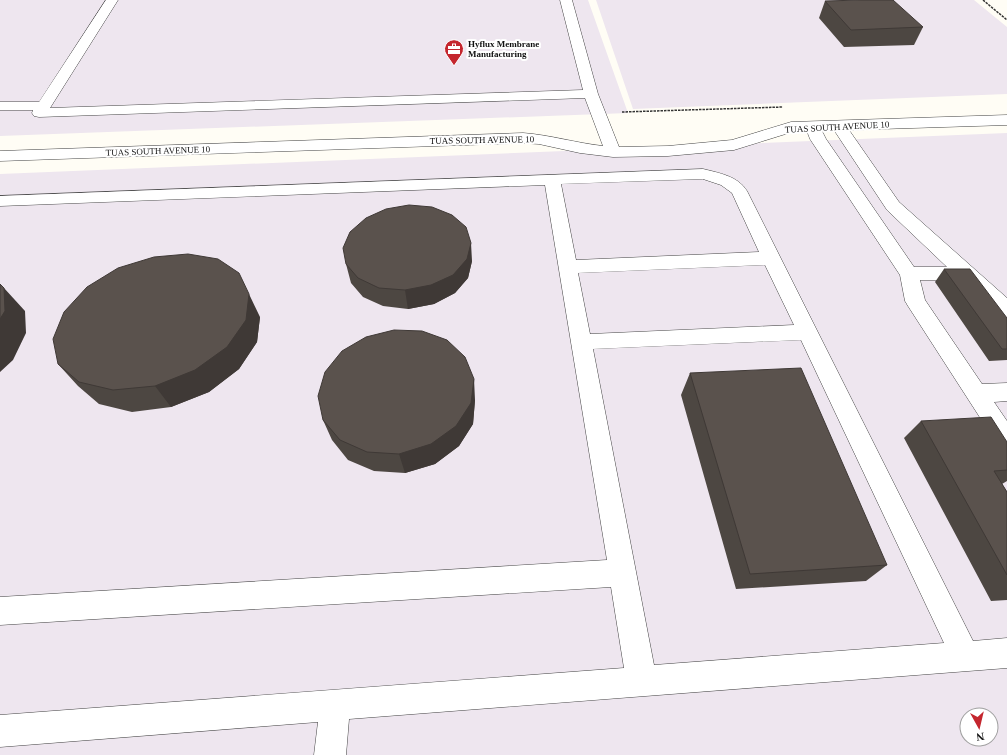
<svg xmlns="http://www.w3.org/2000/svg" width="1007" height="755" viewBox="0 0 1007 755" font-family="Georgia,serif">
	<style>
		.industrial { fill: #eee6ef; fill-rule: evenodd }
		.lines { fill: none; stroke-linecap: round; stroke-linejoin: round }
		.minor-casing { stroke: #444; stroke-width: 1 }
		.path { stroke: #333; stroke-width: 1.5; stroke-dasharray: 2.5 1; stroke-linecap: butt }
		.minor { fill: #fff; fill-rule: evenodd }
		.wall { fill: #4d4742 }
		.shaded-wall { fill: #3f3936 }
		.building { fill: #5a524d; stroke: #3f3936 }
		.labels { text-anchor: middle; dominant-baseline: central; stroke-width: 4; stroke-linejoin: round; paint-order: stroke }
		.far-poi-label { font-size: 9px; font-weight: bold; fill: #111; stroke: #fff; text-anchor: start }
		.far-street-label { font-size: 9px; fill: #111; stroke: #fff }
	</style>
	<rect width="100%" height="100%" fill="#fffdf5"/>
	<path class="industrial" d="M 0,0 L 588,0 L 628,113 L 0,136 Z
		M 596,0 L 974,0 L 1007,27 L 1007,94 L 633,109 Z
		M 1007,133 L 1007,755 L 0,755 L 0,174 ZM 967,715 L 991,715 L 991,739 L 967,739 Z"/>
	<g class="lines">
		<defs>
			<path id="minor" d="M 106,0 L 118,0 L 50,108 L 583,90 L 560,0 L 572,0 L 598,94 L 619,147 L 668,146 L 732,140 L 791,122 L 1007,115 L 1007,125 L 849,130 L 899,202 L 1007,298 L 1007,319 L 1000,317 L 992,307 L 961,280 L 920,280 L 925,300 L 982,384 L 1007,383 L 1007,401 L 994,402 L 1007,421 L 1007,450 L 999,447 L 908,306 L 905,301 L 900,275 L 810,139 L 807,131 L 792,132 L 734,150 L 668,156 L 613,157 L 580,153 L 539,144 L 523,143 L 0,161 L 0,151 L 523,133 C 550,135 576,143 603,146 L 585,98 L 39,117 L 34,116 L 32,113 L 33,110 L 0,110 L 0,102 L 39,102 ZM 834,130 L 887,210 L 947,267 L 914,267 L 826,139 L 822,131 Z
				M 703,169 C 719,173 738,176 747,191 L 973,641 L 1007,638 L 1007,668 L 349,719 L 346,755 L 314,755 L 318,722 L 0,747 L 0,715 L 624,668 L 611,587 L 0,625 L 0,597 L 607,560 L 545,185 L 0,206 L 0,196 ZM 703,179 L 721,185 L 732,193 L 759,252 L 576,260 L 561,184 ZM 765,265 L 794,325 L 590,334 L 578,273 ZM 801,340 L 944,643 L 654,665 L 593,349 Z"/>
		</defs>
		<use href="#minor" class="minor-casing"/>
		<path class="path" d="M 983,0 L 1007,20
			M 622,112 L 783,107"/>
		<use href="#minor" class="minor"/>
	</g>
	<path class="wall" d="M 825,1 L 923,27 L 914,45 L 844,47 L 819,18 Z
		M 472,261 L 468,278 L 455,293 L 434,304 L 408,309 L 383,306 L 363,297 L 351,283 L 346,264 Z
		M 944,269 L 1007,318 L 1007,360 L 989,361 L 935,282 Z
		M 260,317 L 257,342 L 239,369 L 209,392 L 171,407 L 132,412 L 99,404 L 78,386 L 58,364 Z
		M 690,373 L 887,565 L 866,581 L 736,589 L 681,395 Z
		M 475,400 L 473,424 L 459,446 L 435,464 L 405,473 L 374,471 L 348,460 L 332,440 L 323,420 Z
		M 921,421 L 1007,442 L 1007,481 L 1002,484 L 1007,492 L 1007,600 L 991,601 L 904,438 Z"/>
	<path class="shaded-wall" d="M 471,243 L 472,261 L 468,278 L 455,293 L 434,304 L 408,309 L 405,290 Z
		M 4,288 L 25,311 L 26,333 L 13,360 L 0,372 L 0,319 Z
		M 249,294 L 260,317 L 257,342 L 239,369 L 209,392 L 171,407 L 155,386 Z
		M 474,379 L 475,400 L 473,424 L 459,446 L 435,464 L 405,473 L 399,454 Z"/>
	<path class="building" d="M 861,0 L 893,0 L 923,27 L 851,30 L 825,1 Z
		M 409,205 L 432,207 L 452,215 L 466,227 L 471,243 L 467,259 L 453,275 L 431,285 L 405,290 L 379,288 L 358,278 L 346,264 L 343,248 L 350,232 L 366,218 L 386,209 Z
		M 188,254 L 218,259 L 239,273 L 249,294 L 246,320 L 227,347 L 195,370 L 155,386 L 113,390 L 79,382 L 58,364 L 53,339 L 64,312 L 87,287 L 118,268 L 154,257 Z
		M 944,269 L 970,269 L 1007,318 L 1007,349 L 1002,349 Z
		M 0,284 L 4,288 L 5,311 L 0,319 Z
		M 394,330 L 422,331 L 447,340 L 465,357 L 474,379 L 471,403 L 456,426 L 431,444 L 399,454 L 367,452 L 340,440 L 323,420 L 318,396 L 325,372 L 342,351 L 366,337 Z
		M 801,368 L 887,565 L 750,574 L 690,373 Z
		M 991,417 L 1007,442 L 1007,470 L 994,471 L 1007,492 L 1007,575 L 921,421 Z"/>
	<defs>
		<symbol id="office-pin" viewBox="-11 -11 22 30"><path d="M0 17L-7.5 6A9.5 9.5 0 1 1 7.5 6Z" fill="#c4262e" stroke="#fff"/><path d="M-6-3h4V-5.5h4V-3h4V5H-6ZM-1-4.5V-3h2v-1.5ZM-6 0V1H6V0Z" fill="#fff"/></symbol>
	</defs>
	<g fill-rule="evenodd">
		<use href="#office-pin" x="443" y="38" width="22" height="30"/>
	</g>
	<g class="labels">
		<g class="far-poi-label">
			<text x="468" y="44">Hyflux Membrane<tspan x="468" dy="10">Manufacturing</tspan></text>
		</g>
		<g class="far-street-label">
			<text transform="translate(837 127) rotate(-3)">TUAS SOUTH AVENUE 10</text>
			<text transform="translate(482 140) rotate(-1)">TUAS SOUTH AVENUE 10</text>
			<text transform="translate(158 151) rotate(-2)">TUAS SOUTH AVENUE 10</text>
		</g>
	</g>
	<g transform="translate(979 727) rotate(172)"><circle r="19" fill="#ffffff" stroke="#a0a0a0"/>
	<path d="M0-3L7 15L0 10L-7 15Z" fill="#c4262e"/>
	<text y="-6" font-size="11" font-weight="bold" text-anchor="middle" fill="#111111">N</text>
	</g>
</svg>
